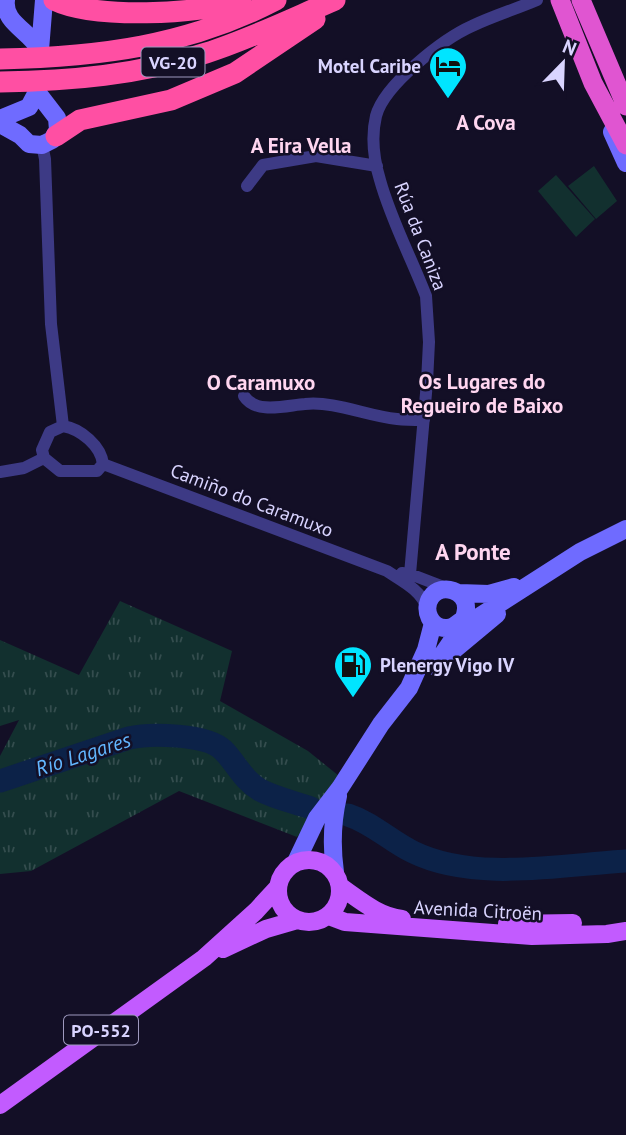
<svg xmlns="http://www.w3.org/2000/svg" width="626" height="1135" viewBox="0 0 626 1135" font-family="'PT Sans',sans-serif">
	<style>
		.grass { fill: #12302f }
		.park { fill: url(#park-tufts) }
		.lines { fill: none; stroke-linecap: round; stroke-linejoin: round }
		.river { stroke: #0c2248; stroke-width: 23 }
		.minor { stroke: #3d3a85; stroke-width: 12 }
		.secondary { stroke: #6f6bff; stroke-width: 18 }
		.primary { stroke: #c25bff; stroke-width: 18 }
		.trunk { stroke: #e055d1; stroke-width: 19 }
		.motorway { stroke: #ff4fa3; stroke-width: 21 }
		.labels { text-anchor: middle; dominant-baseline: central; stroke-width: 5; stroke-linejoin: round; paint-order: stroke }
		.shield { fill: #130f26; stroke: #9e99be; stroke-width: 2 }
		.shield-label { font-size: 18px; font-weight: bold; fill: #d9d4ff }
		.poi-label { font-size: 19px; font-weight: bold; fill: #d9d4ff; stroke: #130f26; text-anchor: end }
		.street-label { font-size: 19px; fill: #d9d4ff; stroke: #130f26 }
		.neighbourhood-label { font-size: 21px; font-weight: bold; fill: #ffd6f0; stroke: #130f26 }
		.water-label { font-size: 21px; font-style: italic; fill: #62b6ff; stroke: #130f26 }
		.quarter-label { font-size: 23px; font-weight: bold; fill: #ffd6f0; stroke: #130f26 }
	</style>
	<defs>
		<pattern id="park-tufts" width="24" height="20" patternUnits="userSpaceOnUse" patternTransform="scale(1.75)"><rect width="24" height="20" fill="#12302f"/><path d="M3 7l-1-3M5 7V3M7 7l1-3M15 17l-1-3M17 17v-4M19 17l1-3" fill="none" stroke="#344d4e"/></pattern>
	</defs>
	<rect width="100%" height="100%" fill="#130f26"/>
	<path class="grass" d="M 594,166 L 617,201 L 596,219 L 568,186 Z
		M 556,175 L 595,219 L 576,237 L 538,191 Z"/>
	<path class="park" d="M 120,601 L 232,651 L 220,701 L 308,751 L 344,780 L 297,837 L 179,791 L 31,871 L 0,874 L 0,756 L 19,720 L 0,726 L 0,640 L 79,675 Z"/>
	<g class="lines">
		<path class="river" d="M 0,781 L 129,738 C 150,733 207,734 223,750 C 236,763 243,780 260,790 C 275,798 294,802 311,808
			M 348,815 C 373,823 390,841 413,852 C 474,882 561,865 626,861"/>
		<path class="minor" d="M 42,145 L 45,159 L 51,324 L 63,426
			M 247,186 L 263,165 L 316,156 L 377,166
			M 244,396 C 256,415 288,405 305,404 C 336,401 366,416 397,419 C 406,420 415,420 424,420
			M 63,426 C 81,429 101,446 103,464 L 97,471 L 60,471 L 44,458 L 42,450 L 50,432 Z
			M 103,464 L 387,571 C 402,581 421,590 427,608
			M 0,472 L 24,468 L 44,458
			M 402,573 L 410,574 L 449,589
			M 410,574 L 427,382 L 429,342 L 426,296 C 411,257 391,220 380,180 C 374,160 371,137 376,116 C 384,85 443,39 472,26 C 493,16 516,9 537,0"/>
		<path class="secondary" d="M 6,0 C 3,23 29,30 40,50
			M 40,50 L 44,0
			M 0,119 L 29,107 L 37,92
			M 0,124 L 20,135 L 29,144 L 42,145 L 52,140 L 58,130 L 57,118 L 37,92
			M 612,132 L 626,163
			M 459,593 L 489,594 L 514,587
			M 449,654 L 497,614
			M 434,666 C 444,652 465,626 466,609 C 467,591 442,582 431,597 C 422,610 431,629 447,628 C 454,628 456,624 461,621 C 466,619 472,618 477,618 L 580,552 L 626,529
			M 296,862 L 317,818 L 340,788 L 381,724 L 409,688 L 426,650 L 433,623
			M 335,872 C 331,844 332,822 338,796"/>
		<path class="primary" d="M278 891a31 31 0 1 1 62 0a31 31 0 1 1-62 0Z
			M 341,887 C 360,900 378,916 402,919
			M 329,916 L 345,922 L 532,936 L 607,934 L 626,931
			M 507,924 L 573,923
			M 223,949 L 266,929 L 297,920
			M 0,1105 L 204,958 L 256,911 L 278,887"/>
		<path class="trunk" d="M 560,0 L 593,83 L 626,145
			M 581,0 L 626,106"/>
		<path class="motorway" d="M 54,0 C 93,19 200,15 241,0
			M 0,59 C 99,57 187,46 276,0
			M 0,82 C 70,81 139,75 206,53 C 250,39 293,18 335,0
			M 56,136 L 80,120 L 171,100 L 235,73 L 315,19"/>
	</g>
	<defs>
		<symbol id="hotel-pin" viewBox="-11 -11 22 30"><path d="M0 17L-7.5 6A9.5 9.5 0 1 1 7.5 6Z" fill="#00e5ff" stroke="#130f26"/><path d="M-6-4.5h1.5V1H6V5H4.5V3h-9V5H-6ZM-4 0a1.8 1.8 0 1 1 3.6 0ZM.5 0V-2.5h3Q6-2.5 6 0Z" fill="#111"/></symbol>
		<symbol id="fuel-pin" viewBox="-11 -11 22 30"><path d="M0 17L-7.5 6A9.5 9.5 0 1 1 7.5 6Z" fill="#00e5ff" stroke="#130f26"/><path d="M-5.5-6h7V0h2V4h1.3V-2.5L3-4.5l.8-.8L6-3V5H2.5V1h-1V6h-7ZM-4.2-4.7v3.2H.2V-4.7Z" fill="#111"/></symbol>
	</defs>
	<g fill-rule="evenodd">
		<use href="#hotel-pin" x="426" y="44" width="44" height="60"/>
		<use href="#fuel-pin" x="331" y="643" width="44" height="60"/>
	</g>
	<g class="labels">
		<g class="shield">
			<rect x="141.5" y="47.5" width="63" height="29" rx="5"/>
			<rect x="64" y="1015.5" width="74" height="29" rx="5"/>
		</g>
		<g class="shield-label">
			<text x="173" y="62">VG-20</text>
			<text x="101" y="1030">PO-552</text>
		</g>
		<g class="poi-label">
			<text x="421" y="66">Motel Caribe</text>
			<text x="380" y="665" text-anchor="start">Plenergy Vigo IV</text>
		</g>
		<g class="street-label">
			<text transform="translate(421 236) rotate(69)">Rúa da Caniza</text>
			<text transform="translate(252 500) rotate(21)">Camiño do Caramuxo</text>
			<text transform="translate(478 910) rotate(3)">Avenida Citroën</text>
		</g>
		<g class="neighbourhood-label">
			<text x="486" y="122">A Cova</text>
			<text x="301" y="145">A Eira Vella</text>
			<text x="482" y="381">Os Lugares do<tspan x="482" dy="24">Regueiro de Baixo</tspan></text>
			<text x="261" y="382">O Caramuxo</text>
		</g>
		<g class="water-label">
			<text transform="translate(83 754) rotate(-18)">Río Lagares</text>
		</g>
		<g class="quarter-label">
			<text x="473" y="551">A Ponte</text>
		</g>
	</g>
	<g transform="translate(563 63) rotate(23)" stroke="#130f26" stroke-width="5" paint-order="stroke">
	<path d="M0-5L12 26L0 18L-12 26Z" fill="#d9d4ff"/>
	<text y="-10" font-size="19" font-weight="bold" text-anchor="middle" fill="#d9d4ff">N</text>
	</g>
</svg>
